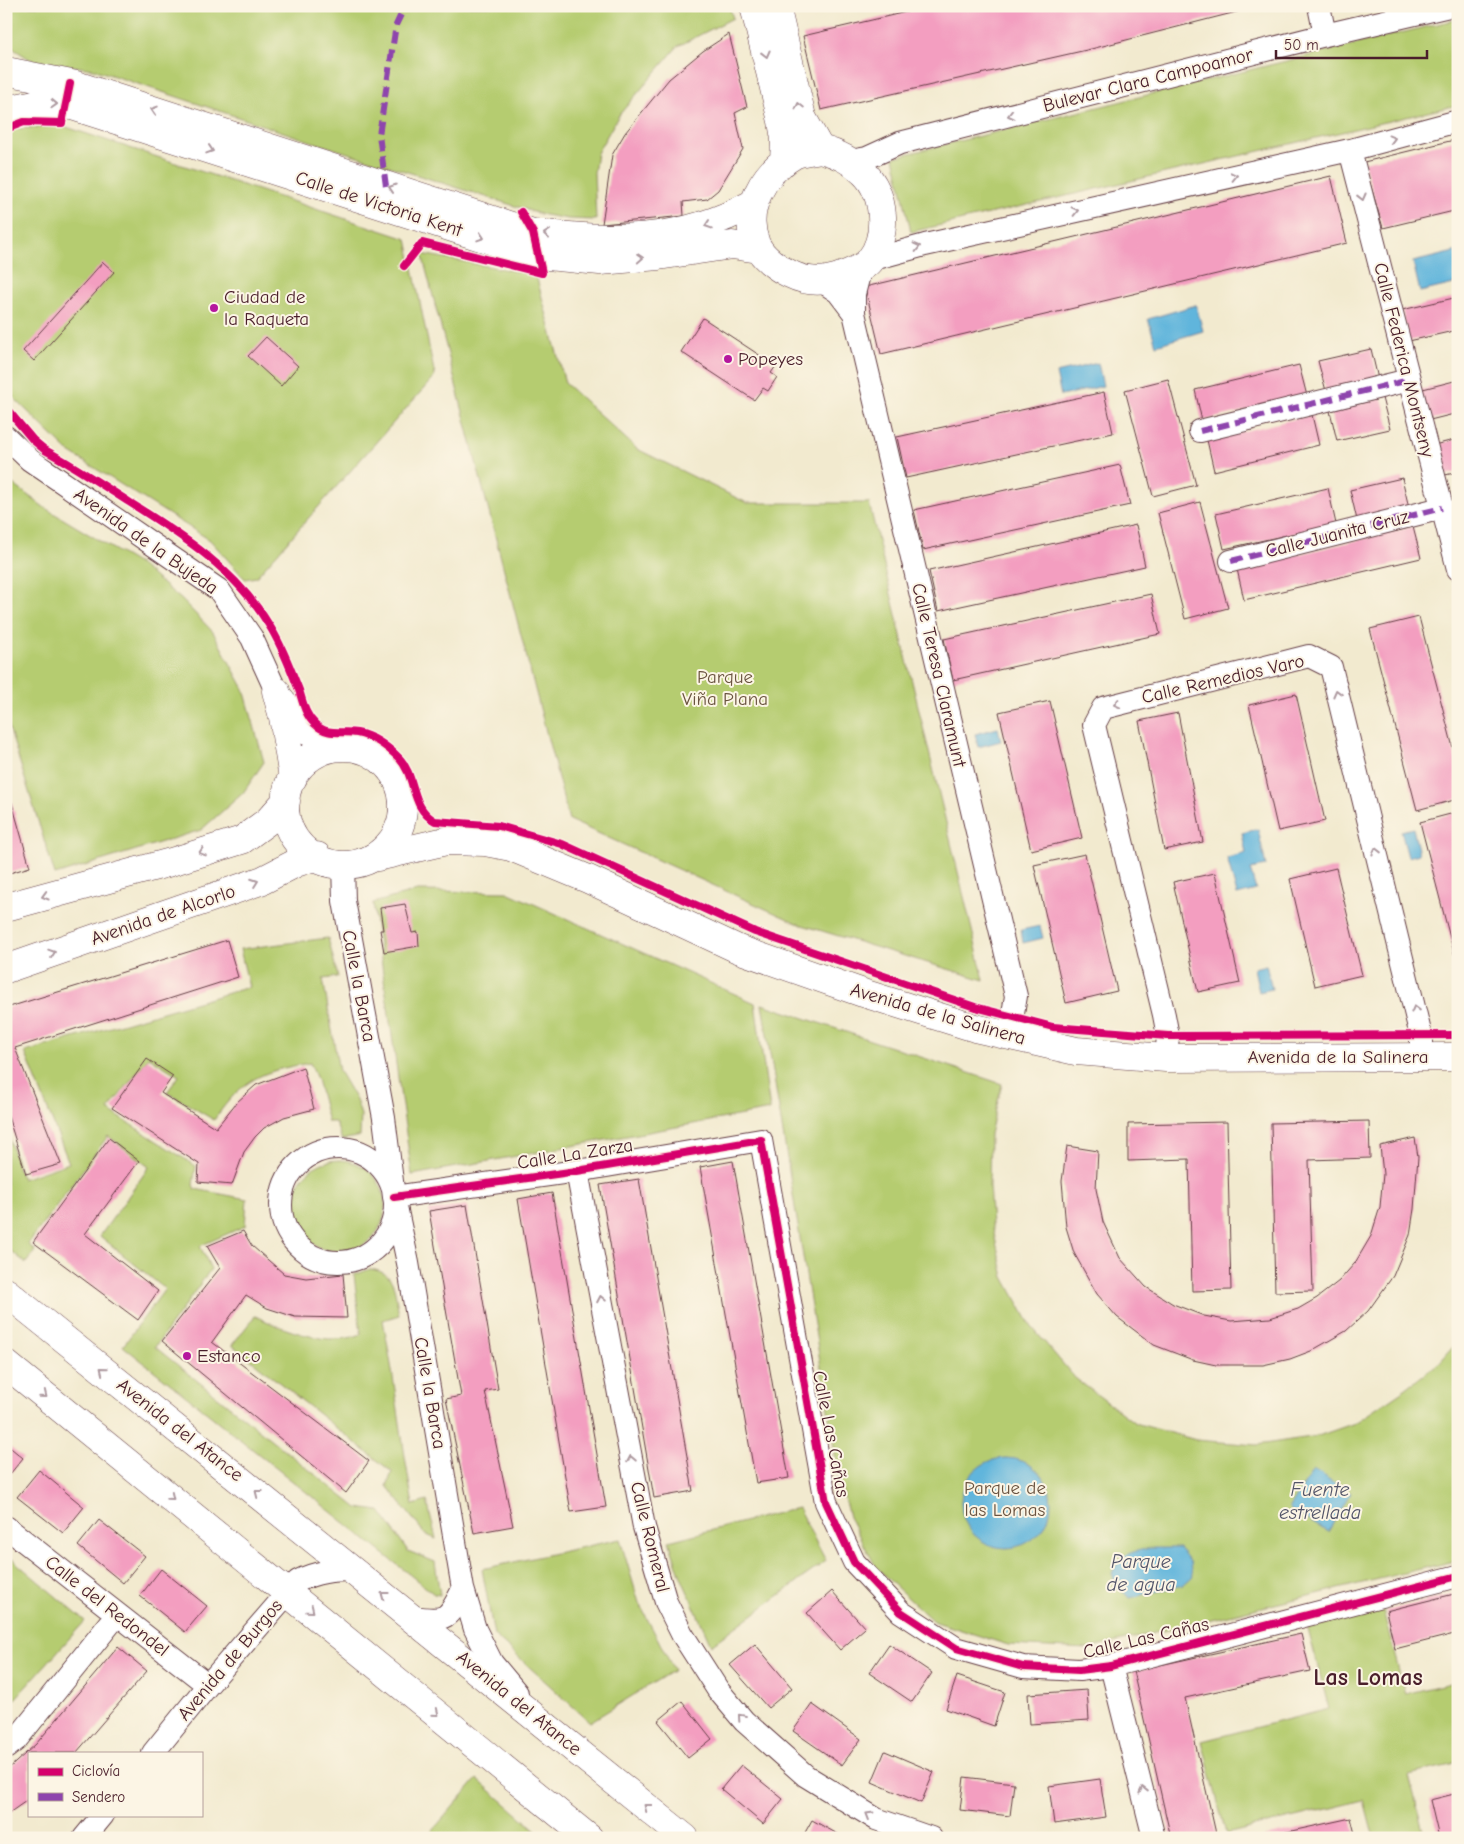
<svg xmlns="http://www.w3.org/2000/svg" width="1464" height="1844" viewBox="0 0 1464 1844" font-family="'Comic Neue',sans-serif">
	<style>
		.green { fill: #b5cc70; stroke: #80764e }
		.water { fill: #60b5dc; stroke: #556a84 }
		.building { fill: #f39ec0 }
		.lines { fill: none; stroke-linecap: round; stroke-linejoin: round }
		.street-casing { stroke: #633d44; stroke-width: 24 }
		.secondary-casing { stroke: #633d44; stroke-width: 29 }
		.street { stroke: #fff; stroke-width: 22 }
		.secondary { stroke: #fff; stroke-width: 28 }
		.quiet { stroke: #8e44ad; stroke-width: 6; stroke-dasharray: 12 6; stroke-linecap: butt }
		.cycleway-casing { stroke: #fcf5e5; stroke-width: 11 }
		.cycleway { stroke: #d6006c; stroke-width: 8 }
		.oneway { stroke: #ae9aa0 }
		.poi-dot { fill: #b5179e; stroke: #fcf5e5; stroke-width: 2 }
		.labels { text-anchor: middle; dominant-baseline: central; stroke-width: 4; stroke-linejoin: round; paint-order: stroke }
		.street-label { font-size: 19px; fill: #4a1f2b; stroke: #fcf5e5 }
		.poi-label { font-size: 19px; fill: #4a1f2b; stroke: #fcf5e5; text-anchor: start }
		.park-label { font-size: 19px; fill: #6a5340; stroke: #fcf5e5 }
		.water-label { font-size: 20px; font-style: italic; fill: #525469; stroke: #fcf5e5 }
		.district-label { font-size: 24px; font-weight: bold; fill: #4a1f2b; stroke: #fcf5e5 }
	</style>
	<rect width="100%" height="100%" fill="#fcf5e5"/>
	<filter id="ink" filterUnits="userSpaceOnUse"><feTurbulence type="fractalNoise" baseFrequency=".02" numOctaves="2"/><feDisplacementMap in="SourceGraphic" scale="10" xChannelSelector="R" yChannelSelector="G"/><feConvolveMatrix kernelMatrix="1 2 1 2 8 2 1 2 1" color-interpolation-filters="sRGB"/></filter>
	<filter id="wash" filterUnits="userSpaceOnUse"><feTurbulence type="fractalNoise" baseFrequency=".0096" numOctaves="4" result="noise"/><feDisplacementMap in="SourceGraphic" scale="20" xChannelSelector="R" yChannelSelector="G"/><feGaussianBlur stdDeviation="1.12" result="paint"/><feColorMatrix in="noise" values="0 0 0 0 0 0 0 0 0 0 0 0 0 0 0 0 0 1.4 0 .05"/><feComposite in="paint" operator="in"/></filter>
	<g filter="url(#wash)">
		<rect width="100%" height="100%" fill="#f2eacf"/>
		<path class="green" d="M 6,6 L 729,6 L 733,18 L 678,46 L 619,115 L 597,153 L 594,173 L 596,220 L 568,219 L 540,214 L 310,141 L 93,69 L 31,60 L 6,44 Z
			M 1458,19 L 1458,105 L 911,232 L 894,157 Z
			M 63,126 L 407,239 L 435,376 L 256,577 L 245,579 L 210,540 L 69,452 L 12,396 L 6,381 L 6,132 L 8,129 Z
			M 422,254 L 536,275 L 565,383 L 637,449 L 747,503 L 869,503 L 984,980 L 799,924 L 569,820 Z
			M 6,479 L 45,508 L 140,565 L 182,600 L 213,632 L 244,689 L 264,762 L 243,793 L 201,830 L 55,875 L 6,718 Z
			M 417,891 L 507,892 L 755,1003 L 770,1110 L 412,1175 L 373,903 Z
			M 328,938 L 338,977 L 323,979 L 339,1071 L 356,1100 L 361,1115 L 360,1136 L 342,1140 L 335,1122 L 328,1122 L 317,1079 L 310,1063 C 262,1071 243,1078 214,1120 L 167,1092 L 179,1076 L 149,1057 L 108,1110 L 196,1166 L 193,1185 L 195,1189 L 247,1199 L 245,1226 L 200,1246 L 211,1269 L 155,1347 L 357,1508 L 380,1511 L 408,1551 L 435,1562 L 440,1595 L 434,1594 L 123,1346 L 165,1289 L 100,1236 L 149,1167 L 108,1136 L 28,1244 L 35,1251 L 26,1263 L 6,1247 L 6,1129 L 22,1179 L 69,1163 L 25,1052 L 249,987 L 240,949 Z
			M 762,1004 L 1002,1084 L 990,1134 L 989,1186 L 992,1225 L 1004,1277 L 1031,1326 L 1075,1378 L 1135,1423 L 1196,1440 L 1257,1445 L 1318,1436 L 1355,1423 L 1405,1389 L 1440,1362 L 1458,1341 L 1458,1560 L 1088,1649 L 1008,1645 L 933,1621 L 889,1580 L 875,1565 L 849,1517 L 839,1478 Z
			M293 1206a46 46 0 1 1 92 0a46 46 0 1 1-92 0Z
			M 370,1269 C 398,1273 394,1292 399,1315 L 383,1320 C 395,1381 402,1444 413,1505 L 427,1501 L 436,1539 L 425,1534 L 387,1486 L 392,1472 L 232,1345 L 255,1316 C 285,1330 330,1348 361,1334 L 354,1275 Z
			M 798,1508 L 826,1561 L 711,1645 L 681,1577 L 669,1541 Z
			M 620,1539 L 639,1603 L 674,1670 L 590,1722 L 494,1635 L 482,1569 Z
			M 6,1554 L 85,1621 L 6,1709 Z
			M 1380,1599 L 1405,1694 L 1458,1681 L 1458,1763 L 1409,1775 L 1425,1838 L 1374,1838 L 1364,1800 L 1226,1834 L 1202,1741 L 1329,1709 L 1305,1618 Z
			M 477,1779 L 545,1838 L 426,1838 Z"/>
		<path class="water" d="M 1458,251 L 1458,283 L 1420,292 L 1413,262 Z
			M 1196,305 L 1203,331 L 1156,345 L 1148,319 Z
			M 1098,363 L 1103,386 L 1061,396 L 1056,373 Z
			M 998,728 L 1001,741 L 978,747 L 975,734 Z
			M 1413,828 L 1419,854 L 1408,857 L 1401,831 Z
			M 1258,829 L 1266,866 L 1250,869 L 1256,890 L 1237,895 L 1227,858 L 1246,853 L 1242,833 Z
			M 1040,926 L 1043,938 L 1023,943 L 1021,930 Z
			M 1266,965 L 1272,989 L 1259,992 L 1254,968 Z
			M961 1503a45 45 0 1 1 90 0a45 45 0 1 1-90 0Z
			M 1313,1470 L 1351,1493 L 1328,1532 L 1289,1509 Z
			M 1150,1548 L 1180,1548 L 1191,1563 L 1193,1576 L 1183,1585 L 1130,1598 L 1116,1586 L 1112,1573 C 1123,1552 1129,1553 1150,1548 Z"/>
		<g id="blocks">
			<path class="building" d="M 932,6 L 1256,6 L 1256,7 L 1091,49 L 821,110 L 803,36 Z
				M 729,34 L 747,107 L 735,113 L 743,149 L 718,190 L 707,199 L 683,202 L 684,216 L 602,224 L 612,155 L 625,133 L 669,79 L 703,51 Z
				M 1458,139 L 1458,210 L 1383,228 L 1364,162 Z
				M 1331,176 L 1347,243 L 881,354 L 865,287 Z
				M 103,262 L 114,272 L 34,361 L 23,351 Z
				M 1458,297 L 1458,330 L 1409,341 L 1402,310 Z
				M 703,318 L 776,366 L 771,373 L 777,377 L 768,391 L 763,388 L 754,400 L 681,352 Z
				M 266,337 L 298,366 L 281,386 L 248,356 Z
				M 1371,349 L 1378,379 L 1326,391 L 1318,361 Z
				M 1299,365 L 1307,396 L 1202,421 L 1195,390 Z
				M 1168,379 L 1196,485 L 1153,496 L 1125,390 Z
				M 1458,380 L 1458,413 L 1426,421 L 1419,390 Z
				M 1104,392 L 1113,433 L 906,478 L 897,437 Z
				M 1382,398 L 1390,429 L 1337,441 L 1330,411 Z
				M 1312,415 L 1319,445 L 1214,471 L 1207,440 Z
				M 1458,439 L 1458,472 L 1441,476 L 1434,445 Z
				M 1120,465 L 1130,505 L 923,550 L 914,510 Z
				M 1402,478 L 1409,508 L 1357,520 L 1350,490 Z
				M 1328,488 L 1336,524 L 1224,549 L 1216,514 Z
				M 1200,502 L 1228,608 L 1185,619 L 1158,513 Z
				M 1136,525 L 1145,566 L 938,611 L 929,571 Z
				M 1413,527 L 1421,558 L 1244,600 L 1237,569 Z
				M 1151,594 L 1160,634 L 953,680 L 944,639 Z
				M 1419,617 L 1458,767 L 1458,799 L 1417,810 L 1370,629 Z
				M 1296,694 L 1325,821 L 1278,831 L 1249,705 Z
				M 1050,701 L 1082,838 L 1031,850 L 999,712 Z
				M 1178,713 L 1203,842 L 1164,850 L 1139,721 Z
				M 6,782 L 30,867 L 6,874 Z
				M 1458,812 L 1458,965 L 1457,965 L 1420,822 Z
				M 1085,854 L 1117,991 L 1066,1003 L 1034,865 Z
				M 1336,868 L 1362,975 L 1315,986 L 1290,879 Z
				M 1215,873 L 1240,983 L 1198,992 L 1173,882 Z
				M 405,904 L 412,933 L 418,932 L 419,946 L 384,952 L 380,930 L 383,930 L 380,908 Z
				M 227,940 L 238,977 L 15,1048 L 61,1164 L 26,1174 L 6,1110 L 6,1008 Z
				M 147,1059 L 173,1076 L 161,1093 L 216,1128 L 236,1103 L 256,1085 L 303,1067 L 314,1109 L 284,1117 L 264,1128 L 255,1137 L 244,1152 L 232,1185 L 198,1182 L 199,1164 L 112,1108 Z
				M 1369,1121 L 1370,1158 L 1309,1160 L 1313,1291 L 1275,1292 L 1271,1123 Z
				M 1227,1122 L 1231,1290 L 1192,1291 L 1189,1159 L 1128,1161 L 1128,1124 Z
				M 109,1138 L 139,1161 L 85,1234 L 158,1291 L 138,1320 L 33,1242 Z
				M 1415,1138 L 1418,1157 L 1414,1209 L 1410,1235 L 1393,1276 L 1368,1311 L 1346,1331 L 1311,1351 L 1290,1359 L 1263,1365 L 1216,1365 L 1193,1360 L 1154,1345 L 1117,1317 L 1097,1294 L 1074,1253 L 1066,1227 L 1062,1181 L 1067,1146 L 1098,1151 L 1096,1189 L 1103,1222 L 1120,1258 L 1146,1287 L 1173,1304 L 1204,1316 L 1231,1321 L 1270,1318 L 1298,1309 L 1317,1298 L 1339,1281 L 1355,1263 L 1371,1236 L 1380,1207 L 1383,1174 L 1380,1146 Z
				M 733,1161 L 789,1478 L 756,1483 L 700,1167 Z
				M 639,1179 L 693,1491 L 654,1498 L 600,1185 Z
				M 552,1193 L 606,1507 L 571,1512 L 518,1199 Z
				M 467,1205 L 498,1389 L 485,1391 L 513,1526 L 474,1533 L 446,1399 L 461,1396 L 429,1211 Z
				M 243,1231 L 252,1246 L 284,1274 L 306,1278 L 343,1274 L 347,1318 L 295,1317 L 267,1308 L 246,1295 L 212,1342 L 369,1461 L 346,1493 L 162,1341 L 220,1268 L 207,1246 Z
				M 6,1444 L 23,1458 L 6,1479 Z
				M 39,1470 L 84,1507 L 63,1533 L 17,1497 Z
				M 99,1520 L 145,1556 L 123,1583 L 78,1546 Z
				M 161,1569 L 207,1606 L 185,1632 L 140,1596 Z
				M 832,1591 L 865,1628 L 840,1650 L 807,1613 Z
				M 1458,1593 L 1458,1633 L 1395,1649 L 1386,1611 Z
				M 1301,1634 L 1310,1671 L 1185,1698 L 1217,1838 L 1171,1838 L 1133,1671 Z
				M 755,1644 L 792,1688 L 768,1708 L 730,1665 Z
				M 889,1644 L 932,1673 L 912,1702 L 869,1673 Z
				M 118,1647 L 147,1671 L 76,1753 L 29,1753 L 29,1799 L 6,1815 L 6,1771 L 36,1744 Z
				M 957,1676 L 1005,1692 L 994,1726 L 946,1709 Z
				M 1087,1690 L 1089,1720 L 1030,1724 L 1028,1694 Z
				M 682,1701 L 712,1739 L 688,1758 L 658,1721 Z
				M 812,1704 L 861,1739 L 842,1765 L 793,1731 Z
				M 885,1751 L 934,1772 L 921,1803 L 872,1782 Z
				M 741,1765 L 783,1799 L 763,1824 L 721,1789 Z
				M 964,1777 L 1014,1783 L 1010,1816 L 960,1810 Z
				M 1100,1779 L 1106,1817 L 1054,1824 L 1049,1786 Z
				M 1458,1793 L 1458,1838 L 1439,1838 L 1430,1800 Z
				M 1351,1818 L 1356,1838 L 1264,1838 L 1264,1837 Z
				M 812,1820 L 845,1838 L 802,1838 Z"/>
		</g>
	</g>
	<g filter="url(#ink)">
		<use href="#blocks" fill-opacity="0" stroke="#633d44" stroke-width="1"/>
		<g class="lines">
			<defs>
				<path id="street" d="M 1319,6 L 1325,35
					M 1350,150 L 1458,569
					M 850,161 L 867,158 L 900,143 L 1325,35 L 1449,6
					M 870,260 L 925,245 L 1350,150 L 1458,121
					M 823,282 L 838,292 L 854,313 L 854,294 L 861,267
					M 854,313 L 1016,996 L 1009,1037
					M 1200,431 L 1409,380
					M 6,437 L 30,460 L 219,590 L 252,638 L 276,691
					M 1231,561 L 1442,508
					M 343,864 L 344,901 L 384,1118 L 394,1197 L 408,1263 L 463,1589 L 475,1629 L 492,1663 L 517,1693
					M 1166,1058 L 1168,1036 L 1164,1015 L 1094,725 L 1103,708 L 1309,656 L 1331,667 L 1421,1036 L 1421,1057
					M281 1205a57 57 0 1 1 114 0a57 57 0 1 1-114 0Z
					M 577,1171 L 644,1527 L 666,1602 L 682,1634 L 718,1690 L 744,1721 L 806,1776 L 876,1819 L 931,1838
					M 394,1197 L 577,1171 L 761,1140 L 826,1502 L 854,1562 L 901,1612 L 956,1648 L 1023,1667 L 1079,1670 L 1111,1666 L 1458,1576
					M 6,1527 L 208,1685
					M 413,1617 C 447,1622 448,1619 463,1589
					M 1111,1666 L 1154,1838
					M 6,1748 L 16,1740 L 117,1615
					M 153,1753 L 208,1685 L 298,1581 C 316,1572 332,1570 353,1570
					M 84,1838 L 103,1815"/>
				<path id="secondary" d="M 754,6 L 782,121 L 785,139 L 784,162
					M 776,6 L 802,117 L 820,149
					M 6,71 L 76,85 L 533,233 C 614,241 679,244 752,204
					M 6,110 L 35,104 L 72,106 L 537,255 L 600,261 L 658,256 L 732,245 L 759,249
					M 820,149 C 836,153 851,160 863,172 C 885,192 889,236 870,260 C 864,268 853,271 844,275 C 825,283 808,283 790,274 C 777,268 762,257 756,244 C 742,210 763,172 794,155 C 802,151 812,151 820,149 Z
					M 276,691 L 283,717 L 293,778
					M 281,700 L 300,726 L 333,747
					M285 806a59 59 0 1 1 118 0a59 59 0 1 1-118 0Z
					M 377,857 L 446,841 L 485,842 L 511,847 L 588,879 L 738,949 L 863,993 L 975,1028 L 1076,1051 L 1166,1058 L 1458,1057
					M 6,907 L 171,862 L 242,840 L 268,821 L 286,801
					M 6,969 L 263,880 L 296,863 L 317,856
					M 6,1292 L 685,1838
					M 6,1364 L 589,1838"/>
			</defs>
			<use href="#street" class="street-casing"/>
			<use href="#secondary" class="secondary-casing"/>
			<use href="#street" class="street"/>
			<use href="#secondary" class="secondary"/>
			<path class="quiet" d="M 386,186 L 379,135 L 396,25 L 405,6
				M 1200,431 L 1409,380
				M 1231,561 L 1442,508"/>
			<defs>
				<path id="cycleway" d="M 6,129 L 24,122 L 62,123 L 70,84
					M 404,266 L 422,243 L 542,273 L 533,233 L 521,212
					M 6,408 L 33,440 L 45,450 C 74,466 101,484 129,502 C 183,536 235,569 269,625 C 282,645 290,668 299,690 C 303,702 305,715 315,724 C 328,737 342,730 357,733 C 373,736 388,747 399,758 C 417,777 410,808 435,821 L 499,826 L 562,844 L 755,932 L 975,1007 L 1053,1027 L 1168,1036 L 1458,1035
					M 394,1197 L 577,1171 L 761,1140 L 826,1502 L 854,1562 L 901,1612 L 956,1648 L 1023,1667 L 1079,1670 L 1111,1666 L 1458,1576"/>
			</defs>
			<use href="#cycleway" class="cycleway-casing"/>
			<use href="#cycleway" class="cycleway"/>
		</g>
		<defs><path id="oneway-chevron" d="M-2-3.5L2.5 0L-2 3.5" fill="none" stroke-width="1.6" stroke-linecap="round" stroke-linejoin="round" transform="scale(1.25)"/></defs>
		<g class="oneway">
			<use href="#oneway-chevron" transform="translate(766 54) rotate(76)"/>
			<use href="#oneway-chevron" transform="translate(54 104) rotate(2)"/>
			<use href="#oneway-chevron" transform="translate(799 106) rotate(-103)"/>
			<use href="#oneway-chevron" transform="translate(154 110) rotate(-162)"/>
			<use href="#oneway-chevron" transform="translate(1011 115) rotate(166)"/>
			<use href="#oneway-chevron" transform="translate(1392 139) rotate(-15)"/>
			<use href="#oneway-chevron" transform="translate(210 150) rotate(18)"/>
			<use href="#oneway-chevron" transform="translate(1234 176) rotate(-13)"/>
			<use href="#oneway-chevron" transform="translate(392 188) rotate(-162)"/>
			<use href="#oneway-chevron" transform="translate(1362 197) rotate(76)"/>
			<use href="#oneway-chevron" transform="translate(1075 211) rotate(-13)"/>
			<use href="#oneway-chevron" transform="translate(708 225) rotate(162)"/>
			<use href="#oneway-chevron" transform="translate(547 234) rotate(-174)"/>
			<use href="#oneway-chevron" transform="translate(481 237) rotate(18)"/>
			<use href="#oneway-chevron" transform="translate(917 247) rotate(-14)"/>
			<use href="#oneway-chevron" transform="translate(640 258) rotate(-4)"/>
			<use href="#oneway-chevron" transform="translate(1337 693) rotate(-104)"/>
			<use href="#oneway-chevron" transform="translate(1117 704) rotate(166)"/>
			<use href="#oneway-chevron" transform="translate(1376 851) rotate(-104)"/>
			<use href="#oneway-chevron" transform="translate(202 852) rotate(162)"/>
			<use href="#oneway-chevron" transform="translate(255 882) rotate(-20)"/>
			<use href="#oneway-chevron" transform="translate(45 896) rotate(164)"/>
			<use href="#oneway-chevron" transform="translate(52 953) rotate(-19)"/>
			<use href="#oneway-chevron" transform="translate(1415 1009) rotate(-104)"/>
			<use href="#oneway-chevron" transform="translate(601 1299) rotate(-101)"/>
			<use href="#oneway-chevron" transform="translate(103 1370) rotate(-141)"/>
			<use href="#oneway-chevron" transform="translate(44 1395) rotate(39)"/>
			<use href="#oneway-chevron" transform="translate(631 1459) rotate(-101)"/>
			<use href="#oneway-chevron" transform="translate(258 1493) rotate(-142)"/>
			<use href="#oneway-chevron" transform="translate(171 1497) rotate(39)"/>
			<use href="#oneway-chevron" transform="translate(384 1595) rotate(-143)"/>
			<use href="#oneway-chevron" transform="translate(311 1610) rotate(39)"/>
			<use href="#oneway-chevron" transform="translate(436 1713) rotate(39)"/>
			<use href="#oneway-chevron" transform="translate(741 1717) rotate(-131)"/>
			<use href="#oneway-chevron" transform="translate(1143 1790) rotate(-104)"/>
			<use href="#oneway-chevron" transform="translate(647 1807) rotate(-142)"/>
			<use href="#oneway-chevron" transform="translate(869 1815) rotate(-149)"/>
		</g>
	</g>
	<g class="poi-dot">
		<circle cx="214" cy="308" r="5"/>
		<circle cx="728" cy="359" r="5"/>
		<circle cx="187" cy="1356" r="5"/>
	</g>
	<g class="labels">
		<g class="street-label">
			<text transform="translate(1148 80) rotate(-14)">Bulevar Clara Campoamor</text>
			<text transform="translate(379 204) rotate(18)">Calle de Victoria Kent</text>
			<text transform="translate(1404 360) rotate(76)">Calle Federica Montseny</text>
			<text transform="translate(1337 534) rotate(-14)">Calle Juanita Cruz</text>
			<text transform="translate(146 541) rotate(35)">Avenida de la Bujeda</text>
			<text transform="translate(939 675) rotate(77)">Calle Teresa Claramunt</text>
			<text transform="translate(1223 679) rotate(-13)">Calle Remedios Varo</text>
			<text transform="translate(163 915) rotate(-19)">Avenida de Alcorlo</text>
			<text transform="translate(359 986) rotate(79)">Calle la Barca</text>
			<text transform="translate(938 1014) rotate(16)">Avenida de la Salinera</text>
			<text x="1338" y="1057">Avenida de la Salinera</text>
			<text transform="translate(575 1154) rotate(-9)">Calle La Zarza</text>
			<text transform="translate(430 1393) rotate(80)">Calle la Barca</text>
			<text transform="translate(180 1430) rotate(38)">Avenida del Atance</text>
			<text transform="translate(831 1434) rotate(79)">Calle Las Cañas</text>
			<text transform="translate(650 1537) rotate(76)">Calle Romeral</text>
			<text transform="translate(107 1606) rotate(38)">Calle del Redondel</text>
			<text transform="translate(1146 1638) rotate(-13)">Calle Las Cañas</text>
			<text transform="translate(230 1660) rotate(-50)">Avenida de Burgos</text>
			<text transform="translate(519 1703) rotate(39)">Avenida del Atance</text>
		</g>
		<g class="poi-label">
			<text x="224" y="297">Ciudad de<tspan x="224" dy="22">la Raqueta</tspan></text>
			<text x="738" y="359">Popeyes</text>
			<text x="197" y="1356">Estanco</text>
		</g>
		<g class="park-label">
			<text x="725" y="677">Parque<tspan x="725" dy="22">Viña Plana</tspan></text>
			<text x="1005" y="1488">Parque de<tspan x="1005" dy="22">las Lomas</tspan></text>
		</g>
		<g class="water-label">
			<text x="1320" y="1489">Fuente<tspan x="1320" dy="23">estrellada</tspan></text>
			<text x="1141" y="1561">Parque<tspan x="1141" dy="23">de agua</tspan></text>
		</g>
		<g class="district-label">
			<text x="1368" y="1677">Las Lomas</text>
		</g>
	</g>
	<rect width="1464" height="1844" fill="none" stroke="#fcf5e5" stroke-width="25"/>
	<rect x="28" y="1752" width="175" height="65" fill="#fcf5e5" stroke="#b59f9b"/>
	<rect x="38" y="1768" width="25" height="8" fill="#d6006c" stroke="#b59f9b"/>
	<text x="72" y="1776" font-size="15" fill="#4a1f2b">Ciclovía</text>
	<rect x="38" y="1793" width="25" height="8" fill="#8e44ad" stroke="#b59f9b"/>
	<text x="72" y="1802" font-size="15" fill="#4a1f2b">Sendero</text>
	<path d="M1276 50v8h151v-8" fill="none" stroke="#4a1f2b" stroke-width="2.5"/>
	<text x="1284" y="50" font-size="15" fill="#4a1f2b" stroke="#fcf5e5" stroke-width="4" paint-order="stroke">50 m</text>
</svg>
